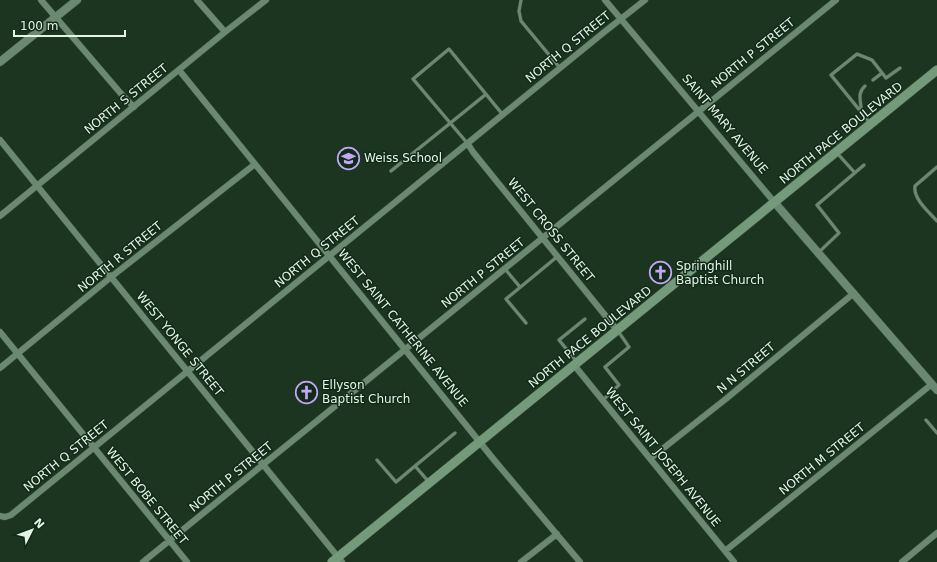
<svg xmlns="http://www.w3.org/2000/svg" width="937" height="562" viewBox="0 0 937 562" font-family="'DejaVu Sans',sans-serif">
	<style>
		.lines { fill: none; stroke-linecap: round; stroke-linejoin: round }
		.service-casing { stroke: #39513f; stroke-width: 4 }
		.minor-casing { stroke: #39513f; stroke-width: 7 }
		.tertiary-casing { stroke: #39513f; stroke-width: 9 }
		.secondary-casing { stroke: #39513f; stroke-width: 10 }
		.service { stroke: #6b8870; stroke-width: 3 }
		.minor { stroke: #6b8870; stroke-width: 6 }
		.tertiary { stroke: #6b8870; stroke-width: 8 }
		.secondary { stroke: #749a7b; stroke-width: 9 }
		.labels { text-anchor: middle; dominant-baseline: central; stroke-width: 3; stroke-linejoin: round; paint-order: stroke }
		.street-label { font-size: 12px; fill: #e4f4e7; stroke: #112b18 }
		.poi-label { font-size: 12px; fill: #e4f4e7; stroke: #112b18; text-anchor: start }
	</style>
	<rect width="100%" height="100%" fill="#1b3521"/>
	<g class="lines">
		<defs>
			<path id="service" d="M 521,0 L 519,11 L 521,21 L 560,68
				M 873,80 L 882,73
				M 861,112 C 862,102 856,94 865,86
				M 870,123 L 831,75 L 857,54 L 872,60 L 886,78 L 900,68
				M 468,144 L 413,79 L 449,49 L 503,115
				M 837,153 L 855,173
				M 937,167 L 915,186 C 913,199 929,212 937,221
				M 391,171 L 485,95
				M 819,252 L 839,233 L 817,205 L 864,165
				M 505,269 L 520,287
				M 526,323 L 506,299 L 558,256
				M 577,362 L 559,340 L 585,319
				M 603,400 L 619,385 L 605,367 L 629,347 L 618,331
				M 926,420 L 937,433
				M 377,460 L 396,482 L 415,466
				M 428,481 L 415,466 L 455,433"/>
			<path id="minor" d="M 41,0 L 123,96 L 134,107
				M 197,0 L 225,32
				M 605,0 L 775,203
				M 179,70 L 495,461 L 580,562
				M 0,140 L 342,562
				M 468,144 L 473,152 L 617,330
				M 0,216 L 225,32 L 266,0
				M 0,332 L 187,562
				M 574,365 L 734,562
				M 0,368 L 111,277 L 255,164
				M 651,458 L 727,398 L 854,293
				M 0,516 L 5,517 L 11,515 L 603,33 L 645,0
				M 725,551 L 932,384
				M 143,562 L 836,0
				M 521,562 L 557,534
				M 902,562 L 937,533"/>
			<path id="tertiary" d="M 0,62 L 77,0
				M 775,203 L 937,390"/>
			<path id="secondary" d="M 332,562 L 937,70"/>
		</defs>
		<use href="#service" class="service-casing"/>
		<use href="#minor" class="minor-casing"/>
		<use href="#tertiary" class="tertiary-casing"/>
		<use href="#secondary" class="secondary-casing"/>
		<use href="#service" class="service"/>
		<use href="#minor" class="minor"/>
		<use href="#tertiary" class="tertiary"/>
		<use href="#secondary" class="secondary"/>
	</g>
	<defs>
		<symbol id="school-ring" viewBox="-11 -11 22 22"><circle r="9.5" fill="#112b18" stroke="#c2a8f3" stroke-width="1.5"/><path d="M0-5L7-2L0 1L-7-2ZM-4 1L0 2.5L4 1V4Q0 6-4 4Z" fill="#c2a8f3"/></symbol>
		<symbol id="church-ring" viewBox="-11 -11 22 22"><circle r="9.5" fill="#112b18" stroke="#c2a8f3" stroke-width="1.5"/><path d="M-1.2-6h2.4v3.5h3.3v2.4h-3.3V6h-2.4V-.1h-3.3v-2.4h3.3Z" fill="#c2a8f3"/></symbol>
	</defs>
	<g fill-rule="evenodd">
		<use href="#school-ring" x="336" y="146" width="25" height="25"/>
		<use href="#church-ring" x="648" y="260" width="25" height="25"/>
		<use href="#church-ring" x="294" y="380" width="25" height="25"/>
	</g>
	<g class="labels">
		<g class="street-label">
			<text transform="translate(568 47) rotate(-39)">NORTH Q STREET</text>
			<text transform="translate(753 53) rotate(-39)">NORTH P STREET</text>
			<text transform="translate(126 99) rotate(-39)">NORTH S STREET</text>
			<text transform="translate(725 124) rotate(50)">SAINT MARY AVENUE</text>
			<text transform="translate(841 133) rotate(-39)">NORTH PACE BOULEVARD</text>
			<text transform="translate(551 230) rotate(51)">WEST CROSS STREET</text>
			<text transform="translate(317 252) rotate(-39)">NORTH Q STREET</text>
			<text transform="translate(120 257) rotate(-39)">NORTH R STREET</text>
			<text transform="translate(483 273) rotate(-39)">NORTH P STREET</text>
			<text transform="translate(403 328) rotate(51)">WEST SAINT CATHERINE AVENUE</text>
			<text transform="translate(590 337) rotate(-39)">NORTH PACE BOULEVARD</text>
			<text transform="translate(180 344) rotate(51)">WEST YONGE STREET</text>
			<text transform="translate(746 368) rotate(-40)">N N STREET</text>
			<text transform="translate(66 456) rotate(-39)">NORTH Q STREET</text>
			<text transform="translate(663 457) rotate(51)">WEST SAINT JOSEPH AVENUE</text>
			<text transform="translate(822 459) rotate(-39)">NORTH M STREET</text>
			<text transform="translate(231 477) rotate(-39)">NORTH P STREET</text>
			<text transform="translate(147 496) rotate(51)">WEST BOBE STREET</text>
		</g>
		<g class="poi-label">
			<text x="364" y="158">Weiss School</text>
			<text x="676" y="266">Springhill<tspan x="676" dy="14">Baptist Church</tspan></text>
			<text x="322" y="385">Ellyson<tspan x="322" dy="14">Baptist Church</tspan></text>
		</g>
	</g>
	<g transform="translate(32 530) rotate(48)" stroke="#112b18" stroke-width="3" paint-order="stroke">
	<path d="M0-3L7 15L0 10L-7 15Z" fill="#e4f4e7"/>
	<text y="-6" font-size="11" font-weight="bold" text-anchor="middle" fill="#e4f4e7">N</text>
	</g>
	<path d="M14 30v6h111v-6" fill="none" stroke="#e4f4e7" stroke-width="2"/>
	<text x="20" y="30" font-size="12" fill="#e4f4e7" stroke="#112b18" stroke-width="3" paint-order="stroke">100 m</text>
</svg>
